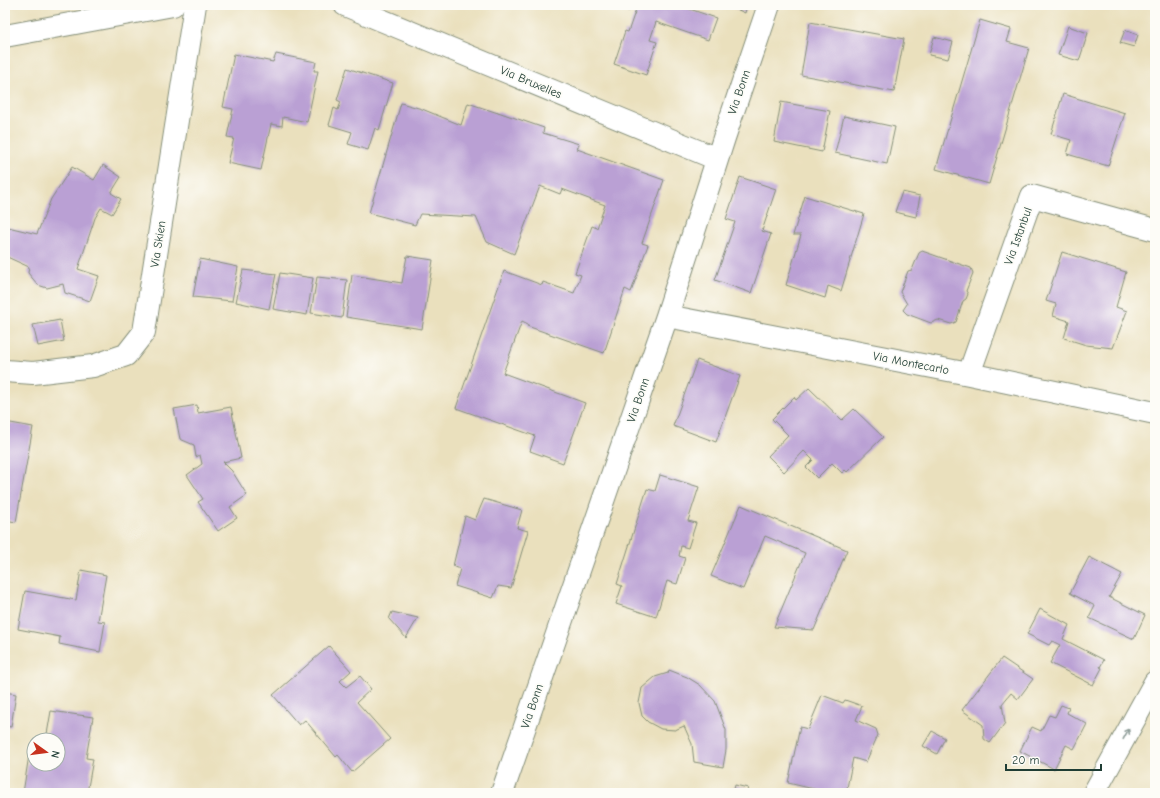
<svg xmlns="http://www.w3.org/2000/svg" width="1160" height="798" viewBox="0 0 1160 798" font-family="'Comic Neue',sans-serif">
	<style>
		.building { fill: #baa0d4 }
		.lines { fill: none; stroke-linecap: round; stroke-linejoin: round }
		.street-casing { stroke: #848e78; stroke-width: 24 }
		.street { stroke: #fff; stroke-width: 22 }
		.oneway { stroke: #8f9e9a }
		.labels { text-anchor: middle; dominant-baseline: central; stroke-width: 3.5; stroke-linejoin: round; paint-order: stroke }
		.street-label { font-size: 12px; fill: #1f3d34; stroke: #fdfcf7 }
	</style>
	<rect width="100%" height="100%" fill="#fdfcf7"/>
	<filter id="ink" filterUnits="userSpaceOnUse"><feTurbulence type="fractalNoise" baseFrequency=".025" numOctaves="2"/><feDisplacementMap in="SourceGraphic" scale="8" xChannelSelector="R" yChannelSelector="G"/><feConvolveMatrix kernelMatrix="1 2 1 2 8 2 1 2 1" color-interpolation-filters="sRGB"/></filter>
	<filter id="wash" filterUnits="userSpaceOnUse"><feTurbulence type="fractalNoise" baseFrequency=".012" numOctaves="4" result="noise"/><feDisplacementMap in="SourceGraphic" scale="16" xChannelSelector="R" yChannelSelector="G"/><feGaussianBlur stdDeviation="0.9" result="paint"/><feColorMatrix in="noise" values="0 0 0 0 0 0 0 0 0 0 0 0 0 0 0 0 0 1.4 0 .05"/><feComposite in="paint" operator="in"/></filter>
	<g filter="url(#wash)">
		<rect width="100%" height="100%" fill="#eae0bd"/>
		<g id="blocks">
			<path class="building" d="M 619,5 L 678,5 L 716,18 L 708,40 L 656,22 L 650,40 L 657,42 L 646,75 L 614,64 L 625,31 L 628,32 L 636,9 L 631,8 L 629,11 L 618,8 Z
				M 727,5 L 747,5 L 745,13 Z
				M 980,20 L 1011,29 L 1007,42 L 1029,48 L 989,184 L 936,169 Z
				M 810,22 L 904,39 L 894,92 L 801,75 Z
				M 1068,26 L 1088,33 L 1079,61 L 1058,55 Z
				M 1125,30 L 1138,35 L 1134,47 L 1120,43 Z
				M 934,37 L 953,42 L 948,59 L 929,55 Z
				M 234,54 L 273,62 L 276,54 L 316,62 L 314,71 L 318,71 L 307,122 L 283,117 L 282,126 L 271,124 L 261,170 L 228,163 L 234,138 L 227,137 L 233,109 L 223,107 Z
				M 347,68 L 393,83 L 379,130 L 375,128 L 368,150 L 348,144 L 352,132 L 329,125 L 334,108 L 338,110 L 341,102 L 337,100 Z
				M 1063,94 L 1125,113 L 1108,166 L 1067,154 L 1071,140 L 1051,134 Z
				M 781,102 L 830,111 L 822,152 L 774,142 Z
				M 401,103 L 422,109 L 461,125 L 468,103 L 498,113 L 498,112 L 544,128 L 543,133 L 579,144 L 577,149 L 664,180 L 642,243 L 648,245 L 631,292 L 625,289 L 604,353 L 527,326 L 528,324 L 522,321 L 503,373 L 585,403 L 563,463 L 530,451 L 535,436 L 456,408 L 504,271 L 542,285 L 543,282 L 574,293 L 581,275 L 575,273 L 592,226 L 597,228 L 605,205 L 562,189 L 560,194 L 540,186 L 514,254 L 487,242 L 476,217 L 420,214 L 415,225 L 369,213 Z
				M 844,116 L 895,127 L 887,164 L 835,153 Z
				M 103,165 L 121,177 L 111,193 L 121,199 L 112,214 L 101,208 L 95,218 L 78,269 L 99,276 L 90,301 L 65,293 L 63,284 L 47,288 L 38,285 L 28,273 L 29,267 L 5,256 L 5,238 L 8,227 L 37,234 L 51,199 L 72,167 L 94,180 Z
				M 740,177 L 776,189 L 762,231 L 771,234 L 751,293 L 715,280 L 735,222 L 726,219 Z
				M 902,192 L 920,196 L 916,217 L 895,212 Z
				M 805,196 L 864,214 L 841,291 L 828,286 L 825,298 L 786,285 L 801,235 L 793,235 Z
				M 922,251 L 971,268 L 973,273 L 966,291 L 968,294 L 966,299 L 963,301 L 956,322 L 951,324 L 938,320 L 931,323 L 907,314 L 903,310 L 907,304 L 900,292 L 908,271 L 912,270 L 919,253 Z
				M 1062,252 L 1126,272 L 1116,307 L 1127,311 L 1113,348 L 1086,345 L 1064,338 L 1069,321 L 1053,316 L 1056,304 L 1046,301 Z
				M 407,256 L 433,260 L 422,329 L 346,317 L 352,275 L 402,283 Z
				M 200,259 L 238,267 L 232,301 L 193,297 Z
				M 243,270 L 276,274 L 269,309 L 236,302 Z
				M 280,273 L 313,278 L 307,315 L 273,309 Z
				M 317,277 L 347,280 L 342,318 L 311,313 Z
				M 60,320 L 64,341 L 38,346 L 33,325 Z
				M 697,360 L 740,376 L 716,442 L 673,426 Z
				M 809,388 L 842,420 L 854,409 L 883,437 L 847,472 L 845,470 L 842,473 L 832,463 L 817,478 L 806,467 L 813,460 L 804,451 L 784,472 L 768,456 L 788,435 L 772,419 L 794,397 L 796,400 Z
				M 197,405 L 198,413 L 231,407 L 241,458 L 223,462 L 232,471 L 247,495 L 230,507 L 237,518 L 218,531 L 198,502 L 203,499 L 187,475 L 202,464 L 200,455 L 196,457 L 194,445 L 180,439 L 174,409 Z
				M 5,422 L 33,427 L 16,522 L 5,520 Z
				M 660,475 L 699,487 L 688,521 L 696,523 L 688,548 L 681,546 L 679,556 L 685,558 L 677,584 L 667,581 L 656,617 L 616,604 L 622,586 L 617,584 L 647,489 L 655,491 Z
				M 484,499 L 522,510 L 517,528 L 528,531 L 511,588 L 498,586 L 493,598 L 455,586 L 460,569 L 453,566 L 465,516 L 475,520 Z
				M 741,505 L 847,550 L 814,630 L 774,627 L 805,553 L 765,536 L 743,589 L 711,576 Z
				M 1089,557 L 1122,574 L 1109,597 L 1145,615 L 1134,639 L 1089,618 L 1095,606 L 1070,593 Z
				M 81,570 L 106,575 L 98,621 L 105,622 L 100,652 L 59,644 L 60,637 L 18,629 L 25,591 L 76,600 Z
				M 1040,609 L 1069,625 L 1063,639 L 1104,660 L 1100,667 L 1102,668 L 1093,685 L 1050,663 L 1060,645 L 1052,641 L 1049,645 L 1027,634 Z
				M 392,612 L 418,618 L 406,638 L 389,619 Z
				M 329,646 L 351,671 L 340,681 L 346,687 L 360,676 L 371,689 L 357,702 L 390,739 L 352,772 L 338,755 L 336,757 L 305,720 L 299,725 L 273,695 Z
				M 1002,658 L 1033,679 L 1018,699 L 1011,693 L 1002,704 L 1005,723 L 990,743 L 984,739 L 983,725 L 962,710 Z
				M 669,670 L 687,677 L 700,685 L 715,701 L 726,730 L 726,750 L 723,767 L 694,762 L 692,744 L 684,726 L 675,730 L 661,729 L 648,722 L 642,716 L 639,703 L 642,688 L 655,677 L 668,673 Z
				M 5,692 L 16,694 L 11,727 L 5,726 Z
				M 822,695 L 843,703 L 845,700 L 862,706 L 856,720 L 876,729 L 878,735 L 866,762 L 853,758 L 846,793 L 831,793 L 788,783 L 800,727 L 808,729 Z
				M 1061,705 L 1069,708 L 1067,713 L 1087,724 L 1074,749 L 1066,745 L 1054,769 L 1020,751 L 1032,727 L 1041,731 L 1049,715 L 1055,717 Z
				M 51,711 L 93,717 L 86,758 L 93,759 L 87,793 L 23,793 L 30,749 L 34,750 L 34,764 L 58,764 L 58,740 L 46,740 Z
				M 932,731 L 945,738 L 937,754 L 923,746 Z
				M 735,785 L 748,788 L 747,793 L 733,793 Z"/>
		</g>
	</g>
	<g filter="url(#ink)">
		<use href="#blocks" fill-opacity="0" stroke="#848e78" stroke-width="1"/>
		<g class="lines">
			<defs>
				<path id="street" d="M 345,5 L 717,159
					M 5,36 L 173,5
					M 667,316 L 969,374 L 1155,413
					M 5,371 L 33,373 L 93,366 L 126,355 L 144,332 L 195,5
					M 969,374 L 1032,196 L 1155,230
					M 502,793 L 667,316 L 724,138 L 769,5
					M 1094,793 L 1155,682"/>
			</defs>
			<use href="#street" class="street-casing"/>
			<use href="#street" class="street"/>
		</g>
		<defs><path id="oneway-shaft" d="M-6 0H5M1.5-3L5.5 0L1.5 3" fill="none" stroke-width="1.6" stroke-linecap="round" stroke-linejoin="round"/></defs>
		<use class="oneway" href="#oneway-shaft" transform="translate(1126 734) rotate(-62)"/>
	</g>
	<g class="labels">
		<g class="street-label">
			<text transform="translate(531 82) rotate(23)">Via Bruxelles</text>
			<text transform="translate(739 92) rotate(-71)">Via Bonn</text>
			<text transform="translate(1018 236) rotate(-70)">Via Istanbul</text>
			<text transform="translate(158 244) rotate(-81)">Via Skien</text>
			<text transform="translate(911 363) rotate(11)">Via Montecarlo</text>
			<text transform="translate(638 400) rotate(-71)">Via Bonn</text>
			<text transform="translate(532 706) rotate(-71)">Via Bonn</text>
		</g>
	</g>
	<rect width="1160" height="798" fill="none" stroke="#fdfcf7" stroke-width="20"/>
	<g transform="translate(46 752) rotate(104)"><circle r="19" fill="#fdfcf7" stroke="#a4b0a9"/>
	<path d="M0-3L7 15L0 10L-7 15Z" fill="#c8321e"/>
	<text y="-6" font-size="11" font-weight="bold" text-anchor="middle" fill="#1f3d34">N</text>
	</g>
	<path d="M1006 764v6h95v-6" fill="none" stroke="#1f3d34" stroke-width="2"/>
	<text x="1012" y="764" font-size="12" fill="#1f3d34" stroke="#fdfcf7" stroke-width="3" paint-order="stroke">20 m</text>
</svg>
